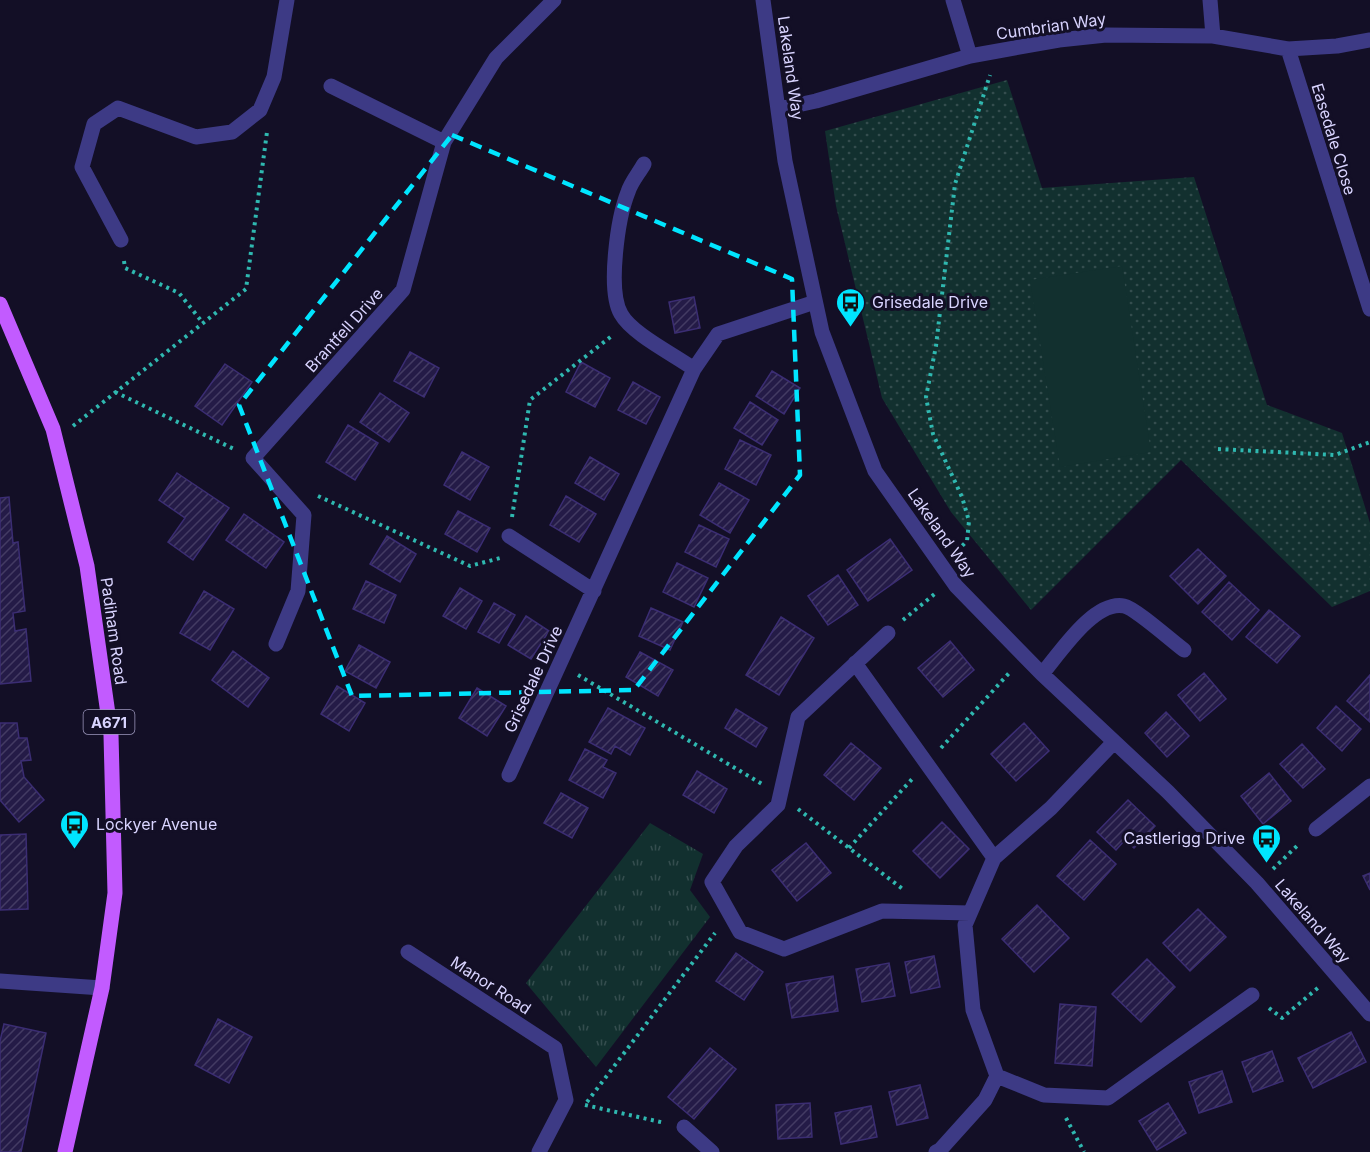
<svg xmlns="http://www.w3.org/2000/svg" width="1370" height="1152" viewBox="0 0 1370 1152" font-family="Inter,sans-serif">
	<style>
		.grass { fill: url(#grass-tufts) }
		.park { fill: url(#park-dots) }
		.pitch { fill: #12302f }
		.building { fill: url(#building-hatch); stroke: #3b2d73; stroke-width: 1.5 }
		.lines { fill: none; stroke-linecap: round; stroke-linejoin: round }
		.path { stroke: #2fb8b0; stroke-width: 4; stroke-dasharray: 3 4.5; stroke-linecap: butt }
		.minor { stroke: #3d3a85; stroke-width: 15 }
		.major { stroke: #c25bff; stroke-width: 15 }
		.marked { fill: none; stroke: #00e5ff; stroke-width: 4.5; stroke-dasharray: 12 8; stroke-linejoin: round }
		.labels { text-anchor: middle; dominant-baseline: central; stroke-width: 6; stroke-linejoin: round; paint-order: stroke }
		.shield { fill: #130f26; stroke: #9e99be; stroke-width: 1.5 }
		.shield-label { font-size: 15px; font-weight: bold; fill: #d9d4ff }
		.street-label { font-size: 16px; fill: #d9d4ff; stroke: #130f26 }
		.poi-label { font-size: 16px; fill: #d9d4ff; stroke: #130f26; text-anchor: start }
	</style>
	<defs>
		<pattern id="grass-tufts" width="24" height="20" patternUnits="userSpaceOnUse" patternTransform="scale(1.5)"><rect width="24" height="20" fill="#12302f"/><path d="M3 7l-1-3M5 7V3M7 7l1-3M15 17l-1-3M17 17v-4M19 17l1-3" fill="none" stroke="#344d4e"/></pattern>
		<pattern id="park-dots" width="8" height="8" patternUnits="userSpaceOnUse" patternTransform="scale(1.5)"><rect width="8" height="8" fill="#12302f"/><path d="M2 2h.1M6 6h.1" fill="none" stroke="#344d4e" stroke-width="1.8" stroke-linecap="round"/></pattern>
		<pattern id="building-hatch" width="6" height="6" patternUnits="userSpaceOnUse" patternTransform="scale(1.5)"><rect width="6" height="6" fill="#241b47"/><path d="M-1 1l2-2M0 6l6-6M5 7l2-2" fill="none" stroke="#433b63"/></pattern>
	</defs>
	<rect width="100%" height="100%" fill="#130f26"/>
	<path class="grass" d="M 650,823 L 703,854 L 690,890 L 710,917 L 596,1067 L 526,983 Z"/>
	<path class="park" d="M 1007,80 L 1042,188 L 1194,177 L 1267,405 L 1342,433 L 1370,523 L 1370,591 L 1332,607 L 1181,460 L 1031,610 L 951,512 L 882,398 L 836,206 L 825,131 Z"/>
	<path class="pitch" d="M 1122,266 L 1151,452 L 1060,467 L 1030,280 Z"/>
	<path class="building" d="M 694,297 L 700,328 L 675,333 L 669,302 Z
		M 410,352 L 439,368 L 424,397 L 394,381 Z
		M 581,362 L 610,378 L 595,407 L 566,392 Z
		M 225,364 L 252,382 L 222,425 L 195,406 Z
		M 772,371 L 800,388 L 784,414 L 756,396 Z
		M 633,382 L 660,397 L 646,424 L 618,410 Z
		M 380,393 L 409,413 L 389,442 L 360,422 Z
		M 750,402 L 778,420 L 762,445 L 734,428 Z
		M 348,425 L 378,443 L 355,480 L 326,462 Z
		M 740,440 L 771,455 L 756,485 L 725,469 Z
		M 462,452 L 489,467 L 470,500 L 444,485 Z
		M 590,457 L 619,474 L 604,500 L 575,483 Z
		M 177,473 L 229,508 L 193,560 L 168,542 L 185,518 L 159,500 Z
		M 719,483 L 749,500 L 730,533 L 700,515 Z
		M 566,496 L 596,514 L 579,542 L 550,525 Z
		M 9,497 L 13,543 L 18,542 L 25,611 L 13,613 L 15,631 L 26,629 L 31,681 L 0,684 L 0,498 Z
		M 458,511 L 490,528 L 477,552 L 445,534 Z
		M 244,514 L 284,542 L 266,568 L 226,540 Z
		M 699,525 L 729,539 L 716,567 L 685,552 Z
		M 387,536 L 416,554 L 400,582 L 370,564 Z
		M 890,539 L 912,570 L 868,601 L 847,570 Z
		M 1198,549 L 1226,576 L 1198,604 L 1170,576 Z
		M 677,563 L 708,578 L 694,607 L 663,592 Z
		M 838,575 L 858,605 L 828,625 L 808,596 Z
		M 366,581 L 396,595 L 384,623 L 353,609 Z
		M 1229,582 L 1259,610 L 1232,640 L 1202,612 Z
		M 460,588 L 482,601 L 466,629 L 443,616 Z
		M 204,591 L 234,609 L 210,650 L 180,633 Z
		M 494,603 L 515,615 L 499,643 L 478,632 Z
		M 651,608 L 683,622 L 670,650 L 639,636 Z
		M 1269,610 L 1300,636 L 1277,663 L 1246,637 Z
		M 526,616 L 549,631 L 531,659 L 508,645 Z
		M 781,617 L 814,638 L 779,695 L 746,675 Z
		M 950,641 L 974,670 L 943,697 L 918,668 Z
		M 359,645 L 390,662 L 376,688 L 345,671 Z
		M 233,651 L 269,678 L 248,707 L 212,680 Z
		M 640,652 L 673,670 L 658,696 L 626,677 Z
		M 1204,673 L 1226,699 L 1200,721 L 1178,695 Z
		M 1370,675 L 1370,722 L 1347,701 Z
		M 337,686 L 365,703 L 349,731 L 321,714 Z
		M 477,688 L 506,706 L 487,736 L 459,718 Z
		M 1336,706 L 1361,729 L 1342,751 L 1317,728 Z
		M 608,708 L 645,728 L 630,755 L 615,746 L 611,754 L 589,742 Z
		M 736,709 L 767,728 L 756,747 L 725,728 Z
		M 1166,712 L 1189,736 L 1167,757 L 1145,733 Z
		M 0,723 L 17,723 L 19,738 L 27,738 L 31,760 L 21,761 L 24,777 L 44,800 L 19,822 L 0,800 Z
		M 1024,723 L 1049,751 L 1016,781 L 991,754 Z
		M 851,743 L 881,768 L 854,800 L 824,775 Z
		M 1302,744 L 1325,769 L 1303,788 L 1280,764 Z
		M 585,749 L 607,760 L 603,767 L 616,773 L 603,798 L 569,780 Z
		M 697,771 L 727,789 L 714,813 L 683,795 Z
		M 1269,773 L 1291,801 L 1263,824 L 1241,796 Z
		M 561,793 L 588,808 L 572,838 L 544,823 Z
		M 1128,800 L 1155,826 L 1134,848 L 1125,840 L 1116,850 L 1097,832 Z
		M 942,822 L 969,849 L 940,878 L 913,851 Z
		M 26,834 L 28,909 L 0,910 L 0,835 Z
		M 1090,840 L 1116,864 L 1084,900 L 1057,876 Z
		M 806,843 L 831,873 L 797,901 L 772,870 Z
		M 1370,873 L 1370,890 L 1363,876 Z
		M 1037,905 L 1069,938 L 1034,972 L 1002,939 Z
		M 1198,909 L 1226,937 L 1190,971 L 1163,943 Z
		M 736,953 L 763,972 L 744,1000 L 716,981 Z
		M 934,956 L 940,987 L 911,993 L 905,962 Z
		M 1147,959 L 1175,987 L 1141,1022 L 1112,994 Z
		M 889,963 L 895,996 L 862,1002 L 856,969 Z
		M 833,976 L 838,1011 L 792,1018 L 786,984 Z
		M 1060,1004 L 1096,1007 L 1092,1066 L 1055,1063 Z
		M 218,1019 L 252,1037 L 229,1083 L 195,1065 Z
		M 4,1024 L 46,1033 L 21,1152 L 0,1152 L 0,1041 Z
		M 1351,1032 L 1366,1062 L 1313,1088 L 1298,1058 Z
		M 710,1048 L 736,1069 L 694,1119 L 668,1097 Z
		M 1272,1051 L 1283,1081 L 1253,1092 L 1242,1062 Z
		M 1222,1071 L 1232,1102 L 1199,1113 L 1189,1082 Z
		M 920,1085 L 928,1118 L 897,1125 L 889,1092 Z
		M 810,1103 L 812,1137 L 778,1139 L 776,1105 Z
		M 1168,1103 L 1186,1133 L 1157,1150 L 1139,1121 Z
		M 871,1106 L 877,1137 L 841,1144 L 835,1113 Z"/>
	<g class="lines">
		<path class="path" d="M 124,261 L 125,268 L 179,293 L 203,323
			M 115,392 L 234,449
			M 73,426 L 246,289 L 267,132
			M 1218,449 L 1335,455 L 1370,442
			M 318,496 L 470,566 L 504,557
			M 512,517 L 530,400 L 613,335
			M 957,551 L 967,541 L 969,521 L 962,497 L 933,434 L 926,397 L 936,346 L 955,184 L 990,75
			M 903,620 L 937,592
			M 578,675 L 762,784
			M 941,748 L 1010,672
			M 798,809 L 904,890
			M 849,848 L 913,778
			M 1273,869 L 1300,843
			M 1269,1008 L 1282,1018 L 1319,987
			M 587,1102 L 715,933
			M 585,1105 L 665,1123
			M 1066,1118 L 1084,1152"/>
		<path class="minor" d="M 763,0 L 785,161 L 822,332 L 875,471 L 956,586 L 1042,674 L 1168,792 L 1257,883 L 1370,1014
			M 953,0 L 970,56
			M 1210,0 L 1213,36
			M 1288,49 L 1370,309
			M 331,86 L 444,142
			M 779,109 L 816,101 L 970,56 L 1059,40 L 1106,35 L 1213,36 L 1288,49 L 1337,46 L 1370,40
			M 644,164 C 639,173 631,182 628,192 C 618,217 607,290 621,314 C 632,334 675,355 694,369
			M 121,240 L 82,167 L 94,124 L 118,108 L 196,137 L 232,132 L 260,110 L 274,77 L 287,0
			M 509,536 L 594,591
			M 888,633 L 798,717 L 778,805 L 736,846 L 712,882 L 740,932 L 784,949 L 882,911 L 970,913
			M 276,644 L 298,591 L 304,515 L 253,458 L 403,290 L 444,142 L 496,58 L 554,0
			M 855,663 L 994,858
			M 1042,674 C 1060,653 1094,600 1124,606 C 1135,608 1173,642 1184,650
			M 509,775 L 694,369 L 718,334 L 815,302
			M 1316,829 L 1370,786
			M 408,952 L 555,1048 L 566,1100 L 539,1152
			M 0,981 L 102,988
			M 997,1076 L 1044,1095 L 1108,1098 L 1252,995
			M 684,1127 L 712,1152
			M 936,1152 L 940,1150 L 985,1100 L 997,1076 L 973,1010 L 965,925 L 994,858 L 1051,808 L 1114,742"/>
		<path class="major" d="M 0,304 L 53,429 L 87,566 L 111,735 L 115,893 L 102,988 L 65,1152"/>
	</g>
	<path class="marked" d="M 452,135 L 792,279 L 800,475 L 634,690 L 352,696 L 239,405 Z"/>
	<defs>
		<symbol id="bus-pin" viewBox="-11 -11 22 30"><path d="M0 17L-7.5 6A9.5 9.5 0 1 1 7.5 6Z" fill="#00e5ff" stroke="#130f26"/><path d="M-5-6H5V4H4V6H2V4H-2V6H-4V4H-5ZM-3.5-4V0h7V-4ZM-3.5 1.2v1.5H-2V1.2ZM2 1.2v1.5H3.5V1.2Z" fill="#111"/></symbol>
	</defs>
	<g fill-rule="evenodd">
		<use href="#bus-pin" x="834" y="286" width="33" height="45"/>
		<use href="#bus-pin" x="58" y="808" width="33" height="45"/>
		<use href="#bus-pin" x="1250" y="822" width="33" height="45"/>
	</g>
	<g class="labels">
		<rect class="shield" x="83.5" y="710" width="51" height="24" rx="4.5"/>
		<g class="shield-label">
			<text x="109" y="722">A671</text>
		</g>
		<g class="street-label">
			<text transform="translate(1051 26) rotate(-8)">Cumbrian Way</text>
			<text transform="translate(791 68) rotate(82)">Lakeland Way</text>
			<text transform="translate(1334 139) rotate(73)">Easedale Close</text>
			<text transform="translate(344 330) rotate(-48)">Brantfell Drive</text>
			<text transform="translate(942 533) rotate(55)">Lakeland Way</text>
			<text transform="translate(114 631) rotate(82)">Padiham Road</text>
			<text transform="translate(533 679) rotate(-65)">Grisedale Drive</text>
			<text transform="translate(1313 921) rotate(49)">Lakeland Way</text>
			<text transform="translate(491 985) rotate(33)">Manor Road</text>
		</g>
		<g class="poi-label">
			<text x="872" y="302">Grisedale Drive</text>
			<text x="96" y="824">Lockyer Avenue</text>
			<text x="1245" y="838" text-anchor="end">Castlerigg Drive</text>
		</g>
	</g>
</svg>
